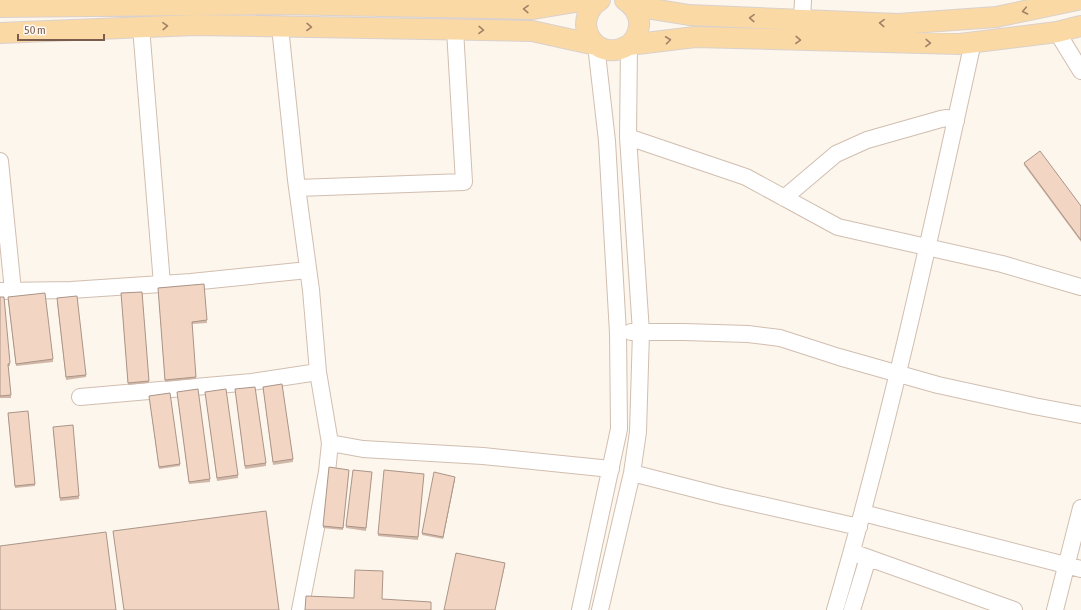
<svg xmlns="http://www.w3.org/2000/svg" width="1081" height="610" viewBox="0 0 1081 610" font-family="'Asap Condensed',sans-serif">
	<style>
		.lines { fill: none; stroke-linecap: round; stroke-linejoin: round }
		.minor-casing { stroke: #d1beb0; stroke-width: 18 }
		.major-casing { stroke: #dad1cd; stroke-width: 22 }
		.minor { stroke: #fff; stroke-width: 16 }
		.major { stroke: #fbd9a5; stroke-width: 20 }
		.wall { fill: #d1b7a8 }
		.shaded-wall { fill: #aa9588 }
		.building { fill: #f3d5c3; stroke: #aa9588 }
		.oneway { stroke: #a18267 }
	</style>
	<rect width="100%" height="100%" fill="#fdf6ec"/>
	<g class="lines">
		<defs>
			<path id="minor" d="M 802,20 L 803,0
				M 141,27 L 162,284
				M 280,27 L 296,180 L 311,290 L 318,372 L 330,443 L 327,472 L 300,610
				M 1057,32 L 1081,71
				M 628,137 L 746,177 L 838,227 L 1002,264 L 1081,287
				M 0,161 L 13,291
				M 297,188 L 464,182 L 455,30
				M 784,198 L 836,154 L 867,140 L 941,119 L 947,118 L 956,121
				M 0,291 L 71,290 L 191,282 L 308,270
				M 631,332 L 684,332 L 748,334 L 780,338 L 839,357 L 938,385 L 1034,406 L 1081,415
				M 80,397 L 252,382 L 318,372
				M 330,443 L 363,449 L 483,456 L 611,469
				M 632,473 L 722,496 L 859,527
				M 863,513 L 1081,569
				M 852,552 L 1014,610
				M 580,610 L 619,429 L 618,333 L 607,141 L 596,45
				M 600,610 L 632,473 L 638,432 L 641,332 L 628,137 L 629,45
				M 835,610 C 890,423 931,232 973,42
				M 852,610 L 868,558
				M 1055,610 L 1081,508"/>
			<path id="major" d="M 600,0 C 569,21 595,64 627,46 C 634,42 638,34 639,26 C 640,15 634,6 625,0
				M 633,6 L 689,15 L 898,24 L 996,17 L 1077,0
				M 0,7 L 279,4 L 533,9 L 575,2 L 593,0
				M 0,33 L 195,25 L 532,31 L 596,45
				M 629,45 L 695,37 L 960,44 L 1057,32 L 1081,26"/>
		</defs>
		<use href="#minor" class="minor-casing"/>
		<use href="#major" class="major-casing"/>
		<use href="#minor" class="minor"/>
		<use href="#major" class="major"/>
	</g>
	<path class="wall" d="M 1024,163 L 1081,206 L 1081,242 L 1024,165 Z
		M 204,284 L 207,323 L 192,324 L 196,379 L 165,382 L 158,288 Z
		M 142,292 L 149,383 L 128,385 L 121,293 Z
		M 0,297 L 10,363 L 10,366 L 8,366 L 11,395 L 11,398 L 0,398 Z
		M 8,300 L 53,359 L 53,362 L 16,366 Z
		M 57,301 L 86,375 L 86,377 L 66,380 Z
		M 263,387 L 293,459 L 293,462 L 273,465 Z
		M 235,389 L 266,463 L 266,466 L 245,469 Z
		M 177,392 L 210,479 L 210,482 L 189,484 Z
		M 205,392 L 238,475 L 238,478 L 217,481 Z
		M 149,396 L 180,464 L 180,466 L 159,469 Z
		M 8,415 L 35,484 L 35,486 L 15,488 Z
		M 53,429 L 79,496 L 79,499 L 60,501 Z
		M 349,470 L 343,530 L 323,528 L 323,526 Z
		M 372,472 L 366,531 L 346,528 L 346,526 Z
		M 424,474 L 418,540 L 378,536 L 378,534 Z
		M 455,479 L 443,539 L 422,535 L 422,533 Z"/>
	<path class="shaded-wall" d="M 455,477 L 455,479 L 443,539 L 443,537 Z
		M 505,563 L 505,565 L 495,610 Z"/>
	<path class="building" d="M 1040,151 L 1081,206 L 1081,240 L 1024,163 Z
		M 204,284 L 207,320 L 192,322 L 196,377 L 165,380 L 158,288 Z
		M 142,292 L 149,381 L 128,383 L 121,293 Z
		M 45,293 L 53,359 L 16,364 L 8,297 Z
		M 77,296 L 86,375 L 66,377 L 57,298 Z
		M 0,297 L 4,297 L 10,363 L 8,364 L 11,395 L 0,396 Z
		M 282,384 L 293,459 L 273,462 L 263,387 Z
		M 255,387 L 266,463 L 245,466 L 235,389 Z
		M 198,389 L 210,479 L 189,482 L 177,392 Z
		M 226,389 L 238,475 L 217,478 L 205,392 Z
		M 170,393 L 180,464 L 159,467 L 149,396 Z
		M 28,411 L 35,484 L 15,486 L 8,413 Z
		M 73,425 L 79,496 L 60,498 L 53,427 Z
		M 329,467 L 349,470 L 343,528 L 323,526 Z
		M 353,470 L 372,472 L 366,528 L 346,526 Z
		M 384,470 L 424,474 L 418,537 L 378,534 Z
		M 434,472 L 455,477 L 443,537 L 422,533 Z
		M 266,511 L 279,610 L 124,610 L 113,531 Z
		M 106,532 L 116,610 L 0,610 L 0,546 Z
		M 456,553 L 505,563 L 495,610 L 444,610 Z
		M 355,570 L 383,571 L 382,599 L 431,602 L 431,610 L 305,610 L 306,596 L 354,598 Z"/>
	<defs><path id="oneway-chevron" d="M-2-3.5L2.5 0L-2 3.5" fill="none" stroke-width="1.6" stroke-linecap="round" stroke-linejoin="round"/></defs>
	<g class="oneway">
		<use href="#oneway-chevron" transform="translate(526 9) rotate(-178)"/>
		<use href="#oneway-chevron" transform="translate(1025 11) rotate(168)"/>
		<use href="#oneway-chevron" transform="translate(752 18) rotate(-178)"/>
		<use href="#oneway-chevron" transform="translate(882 23) rotate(-177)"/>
		<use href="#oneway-chevron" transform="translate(165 26) rotate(-2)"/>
		<use href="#oneway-chevron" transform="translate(309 27) rotate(1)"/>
		<use href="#oneway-chevron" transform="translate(481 30) rotate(1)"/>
		<use href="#oneway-chevron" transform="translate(668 40) rotate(-7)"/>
		<use href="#oneway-chevron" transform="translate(798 40) rotate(2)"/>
		<use href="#oneway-chevron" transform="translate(928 43) rotate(2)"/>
	</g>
	<path d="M18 34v6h86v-6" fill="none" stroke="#7a5c4d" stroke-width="2"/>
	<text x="24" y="34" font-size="12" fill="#7a5c4d" stroke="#fffaf3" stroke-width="3" paint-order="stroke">50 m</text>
</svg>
